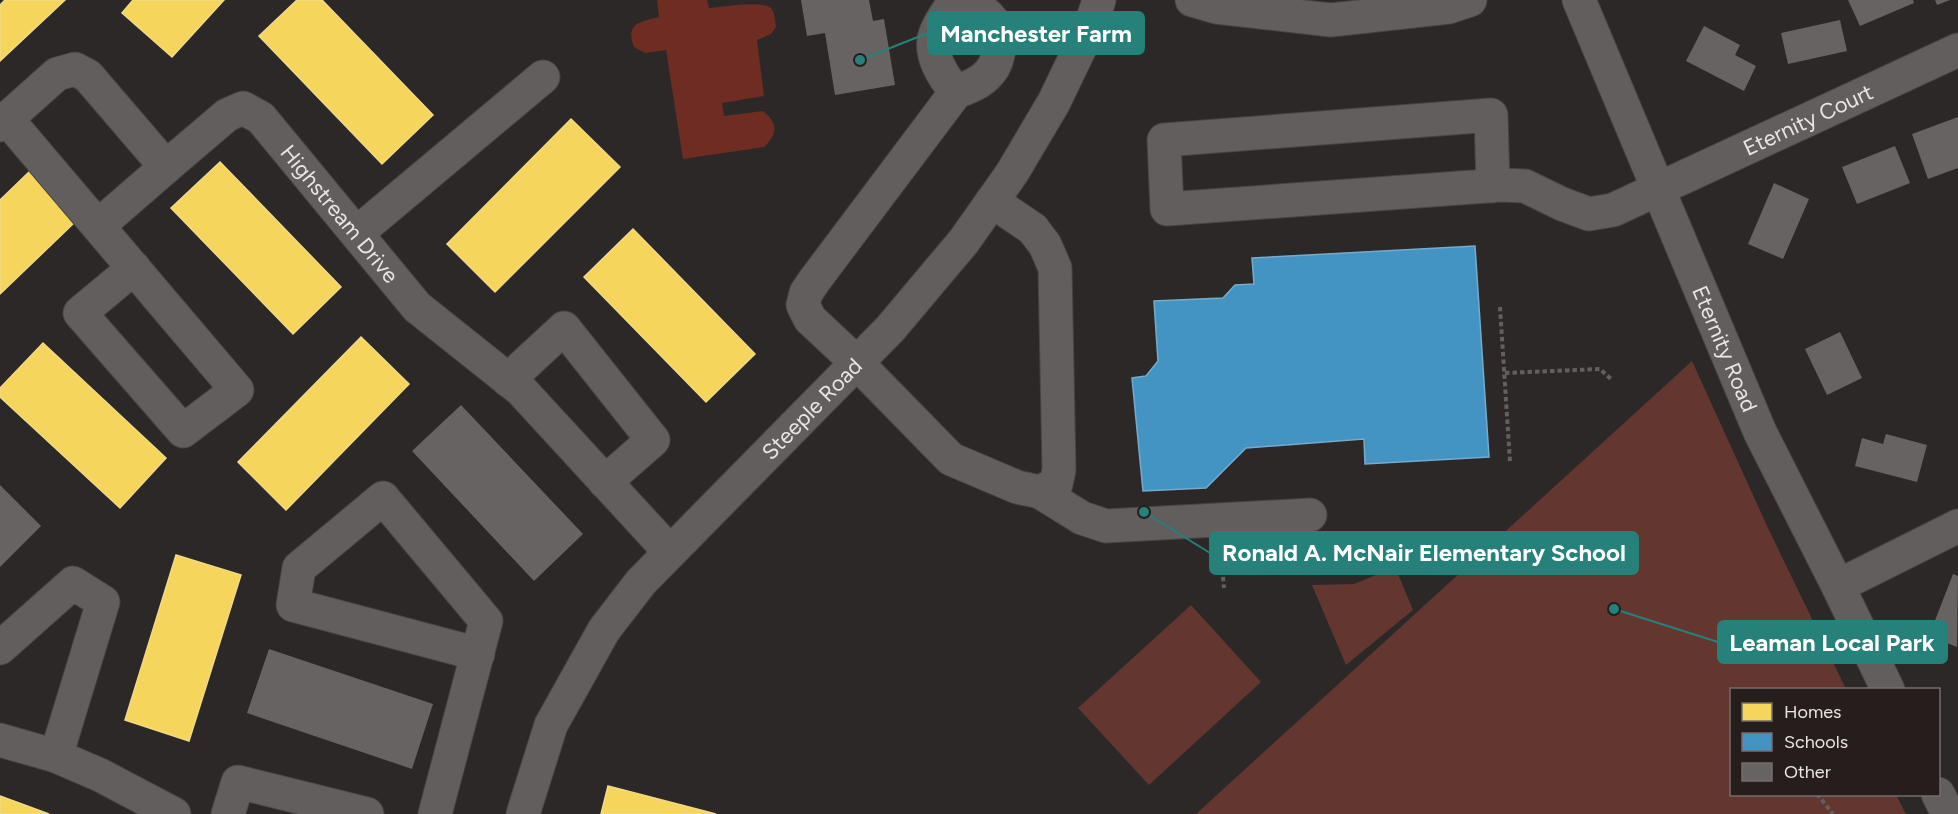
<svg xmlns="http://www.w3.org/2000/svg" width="1958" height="814" viewBox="0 0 1958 814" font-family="Figtree,sans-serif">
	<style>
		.green { fill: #63362f }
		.water { fill: #6f2c23 }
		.homes { fill: #f6d55c; stroke: #f2da84; stroke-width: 1.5 }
		.schools { fill: #4393c3; stroke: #75abcd; stroke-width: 1.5 }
		.building { fill: #686363 }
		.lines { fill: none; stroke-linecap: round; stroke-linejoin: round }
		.minor-casing { stroke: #484444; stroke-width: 35 }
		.path { stroke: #635f5f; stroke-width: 4; stroke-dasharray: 4.5 3; stroke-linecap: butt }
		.minor { stroke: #625e5e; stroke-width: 33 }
		.labels { text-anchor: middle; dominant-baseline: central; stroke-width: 6; stroke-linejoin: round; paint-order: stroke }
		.street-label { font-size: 22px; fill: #eae4e3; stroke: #261e1c }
		.leader { fill: none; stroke: #25817a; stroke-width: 2 }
		.callout-dot { fill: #25817a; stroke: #261e1c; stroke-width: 2 }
		.callout { fill: #25817a; stroke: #25817a; stroke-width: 2 }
		.callout-label { font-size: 24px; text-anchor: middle; font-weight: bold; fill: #fff }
	</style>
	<rect width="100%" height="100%" fill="#2d2828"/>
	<path class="green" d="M 1692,361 L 1768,528 L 1846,689 L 1732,690 L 1732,794 L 1896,795 L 1906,814 L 1196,814 Z
		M 1395,567 L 1413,610 L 1346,665 L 1312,585 L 1354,584 Z
		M 1191,605 L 1261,682 L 1149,785 L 1078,708 Z"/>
	<path class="water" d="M 657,0 L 707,0 L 709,8 C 722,7 763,0 771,8 C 775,13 775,21 776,27 L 771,34 L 757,40 L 764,96 L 722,103 L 724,116 L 763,111 C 778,123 778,134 764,147 L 683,159 L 666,50 L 645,53 L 634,47 C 625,23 640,22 659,17 Z"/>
	<path class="homes" d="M 5,0 L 65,0 L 0,61 L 0,5 Z
		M 133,0 L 224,0 L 172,57 L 122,13 Z
		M 297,0 L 322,0 L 433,115 L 382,164 L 259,36 Z
		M 571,119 L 620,167 L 495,292 L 447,244 Z
		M 220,162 L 341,287 L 293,334 L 171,208 Z
		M 29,172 L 76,221 L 0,294 L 0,200 Z
		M 633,229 L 755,354 L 706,402 L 584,277 Z
		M 361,337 L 409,384 L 286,510 L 238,462 Z
		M 43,343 L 166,458 L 120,508 L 0,397 L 0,388 Z
		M 176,555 L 241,575 L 189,741 L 125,720 Z
		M 608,786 L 716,814 L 601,814 Z
		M 0,796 L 49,814 L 0,814 Z"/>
	<path class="schools" d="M 1475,246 L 1489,457 L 1365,464 L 1364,439 L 1246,448 L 1206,488 L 1143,491 L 1132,378 L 1146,376 L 1158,361 L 1154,301 L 1223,298 L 1235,285 L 1254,284 L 1252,258 Z"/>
	<path class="building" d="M 801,0 L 869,0 L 873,21 L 884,19 L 895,85 L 835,95 L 825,33 L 807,36 Z
		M 1848,0 L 1913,0 L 1914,3 L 1860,26 Z
		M 1935,0 L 1950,0 L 1937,5 Z
		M 1840,20 L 1847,51 L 1788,64 L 1781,33 Z
		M 1704,26 L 1740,45 L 1735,55 L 1756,66 L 1744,91 L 1686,61 Z
		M 1958,117 L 1958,168 L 1928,179 L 1912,134 Z
		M 1895,146 L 1910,183 L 1857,204 L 1842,167 Z
		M 1774,183 L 1809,199 L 1783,259 L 1748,244 Z
		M 1840,332 L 1862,378 L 1827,395 L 1805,349 Z
		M 461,405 L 583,534 L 534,581 L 412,451 Z
		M 1886,434 L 1927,445 L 1917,482 L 1855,466 L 1862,438 L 1883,444 Z
		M 0,485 L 41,526 L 0,567 Z
		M 1953,574 L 1958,576 L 1957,647 L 1929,636 Z
		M 269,649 L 433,704 L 412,769 L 247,713 Z"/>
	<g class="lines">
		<defs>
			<g id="minor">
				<path d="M 955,0 C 948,12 937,25 934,39 C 931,58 944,78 956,92 L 814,281 L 806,293 L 803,305 L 810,319 L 857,363 L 951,459 L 1017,487 L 1040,492 L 1056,484 L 1059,470 L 1055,268 L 1045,245 L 1033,229 L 992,201"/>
				<path d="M 1192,0 L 1216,7 L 1331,20 L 1449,7 L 1470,0"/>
				<path id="s1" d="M 1579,0 L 1760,432 L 1838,586 L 1888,690"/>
				<path d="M 956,92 C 967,88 981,83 989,73 C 1001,60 1003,33 991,19 C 986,12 972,4 964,0"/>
				<path d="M 7,119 L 237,390 L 183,431 L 80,313 L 134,268"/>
				<path id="s2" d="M 0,125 L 57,74 L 75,69 L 88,76 L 166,167 L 227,115 L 243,108 L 261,118 L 417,307 L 521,390 L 670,552"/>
				<path id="s3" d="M 1493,186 L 1491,115 L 1164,140 L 1167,209 L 1501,185 L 1525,186 L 1562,204 L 1589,214 L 1613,210 L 1958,50"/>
				<path d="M 98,226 L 166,167"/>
				<path d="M 357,233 L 543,77"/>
				<path d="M 508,380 L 564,328 L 653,440 L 605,482"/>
				<path d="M 1040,492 L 1082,518 L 1106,526 L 1310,515"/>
				<path d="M 1838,586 L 1958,526"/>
				<path d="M 0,648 L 73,583 L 103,602 L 56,756"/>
				<path d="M 0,740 L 56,756 L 100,775 L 174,814"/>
				<path d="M 1938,794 L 1948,814"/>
				<path d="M 228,814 L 238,782 L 367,814"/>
				<path d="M 435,814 L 486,621 L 383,498 L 299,568 L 293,605 L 478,654"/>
				<path id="s4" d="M 523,814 L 551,725 L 604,630 L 641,582 L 890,329 L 964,241 L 1012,173 L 1054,102 L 1091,25 L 1099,0"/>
			</g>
		</defs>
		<use href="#minor" class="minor-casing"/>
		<path class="path" d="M 1500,307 L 1510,462
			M 1505,373 L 1600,369 L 1611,379
			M 1220,547 L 1224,588
			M 1817,794 L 1833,814"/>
		<use href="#minor" class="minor"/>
	</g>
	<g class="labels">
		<g class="street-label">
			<text stroke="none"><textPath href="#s3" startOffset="1136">Eternity Court</textPath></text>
			<text stroke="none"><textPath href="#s2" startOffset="472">Highstream Drive</textPath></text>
			<text stroke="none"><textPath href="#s1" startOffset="378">Eternity Road</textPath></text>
			<text stroke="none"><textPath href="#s4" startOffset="506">Steeple Road</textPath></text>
		</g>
	</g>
	<path class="leader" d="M860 60L928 33M1144 512L1210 553M1614 609L1718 642"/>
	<g class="callout-dot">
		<circle cx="860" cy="60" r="6"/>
		<circle cx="1144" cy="512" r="6"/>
		<circle cx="1614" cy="609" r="6"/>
	</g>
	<g class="callout">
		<rect x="928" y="12" width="216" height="42" rx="6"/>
		<rect x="1210" y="532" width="428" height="42" rx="6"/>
		<rect x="1718" y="621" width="229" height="42" rx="6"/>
	</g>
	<g class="callout-label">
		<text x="1036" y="42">Manchester Farm</text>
		<text x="1424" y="561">Ronald A. McNair Elementary School</text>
		<text x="1832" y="651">Leaman Local Park</text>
	</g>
	<rect x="1730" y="688" width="210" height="108" fill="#261e1c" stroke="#746d6c" stroke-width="1.5"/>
	<rect x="1742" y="703" width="30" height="18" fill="#f6d55c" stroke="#746d6c" stroke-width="1.5"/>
	<text x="1784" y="718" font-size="18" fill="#eae4e3">Homes</text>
	<rect x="1742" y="733" width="30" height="18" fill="#4393c3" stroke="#746d6c" stroke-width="1.5"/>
	<text x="1784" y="748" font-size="18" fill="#eae4e3">Schools</text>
	<rect x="1742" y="763" width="30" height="18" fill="#686363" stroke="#746d6c" stroke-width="1.5"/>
	<text x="1784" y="778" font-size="18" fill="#eae4e3">Other</text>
</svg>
